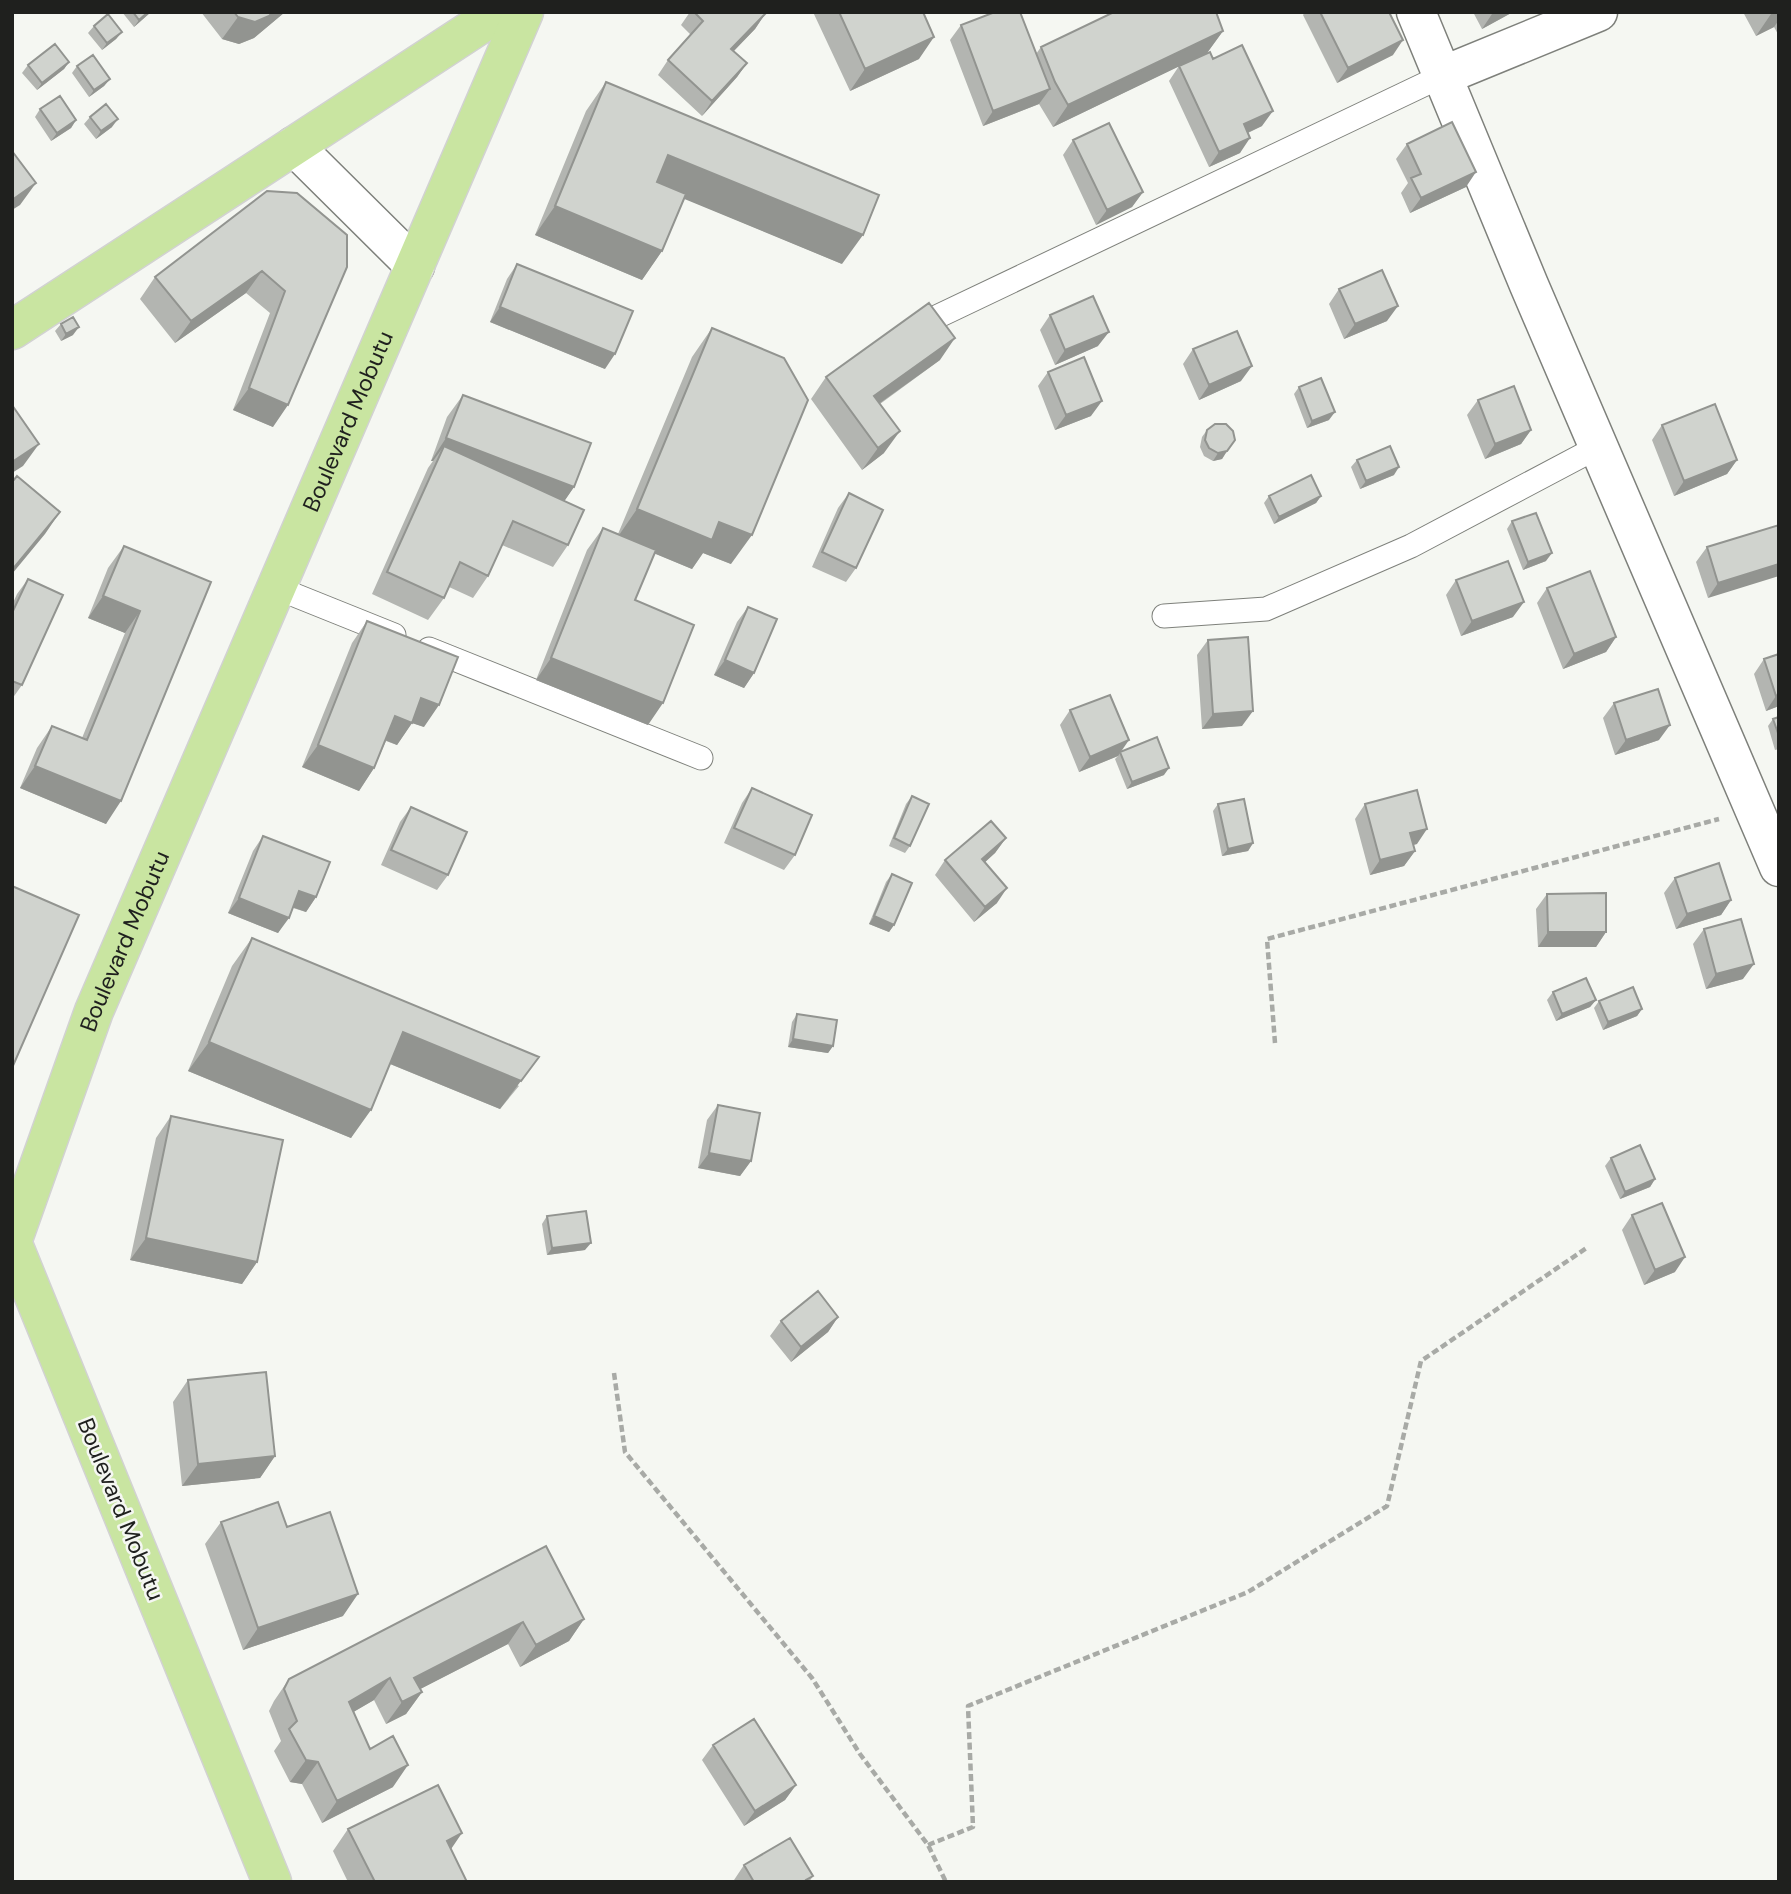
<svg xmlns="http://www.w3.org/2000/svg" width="1791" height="1894" viewBox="0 0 1791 1894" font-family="'DM Sans',sans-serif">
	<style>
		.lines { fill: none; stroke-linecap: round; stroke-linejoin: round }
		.service-casing { stroke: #7e807b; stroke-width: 25 }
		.minor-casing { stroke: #7e807b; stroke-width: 41 }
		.primary-casing { stroke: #d2d2d2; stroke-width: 41 }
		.path { stroke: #a8aaa6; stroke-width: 4.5; stroke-dasharray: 7 3.5; stroke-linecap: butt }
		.service { stroke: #fff; stroke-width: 23 }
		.minor { stroke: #fff; stroke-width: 38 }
		.primary { stroke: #c9e5a1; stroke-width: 38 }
		.wall { fill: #b3b5b1 }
		.shaded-wall { fill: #929490 }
		.building { fill: #d0d3ce; stroke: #929490; stroke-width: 2 }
		.labels { text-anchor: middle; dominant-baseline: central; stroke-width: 5; stroke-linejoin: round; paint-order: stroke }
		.street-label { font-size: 23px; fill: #1f201e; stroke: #f5f7f2 }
	</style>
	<rect width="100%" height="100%" fill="#f5f7f2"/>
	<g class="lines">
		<defs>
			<path id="service" d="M 926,322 L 1442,76
				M 277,588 L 394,635
				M 1164,616 L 1266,609 L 1411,546 L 1598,447
				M 429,649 L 701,758"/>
			<path id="minor" d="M 1416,12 L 1529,285 L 1779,867
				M 1442,76 L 1598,12
				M 294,146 L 415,266"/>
			<g id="primary">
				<path d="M 12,330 L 499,12"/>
				<path id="s1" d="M 272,1882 L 12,1242 L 94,1011 L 524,12"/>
			</g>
		</defs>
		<use href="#service" class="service-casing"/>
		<use href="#minor" class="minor-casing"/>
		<use href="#primary" class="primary-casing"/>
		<path class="path" d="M 1275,1043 L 1267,939 L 1719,819
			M 614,1373 L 625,1452 L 812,1678 L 860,1754 L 928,1845 L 946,1882
			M 928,1845 L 973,1827 L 968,1706 L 1248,1592 L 1387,1506 L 1421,1361 L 1588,1247"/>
		<use href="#service" class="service"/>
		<use href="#minor" class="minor"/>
		<use href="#primary" class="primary"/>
	</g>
	<path class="wall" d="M 122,12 L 151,12 L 134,27 Z
		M 201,12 L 285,12 L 254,38 L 239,44 L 222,39 Z
		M 690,12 L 763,12 L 765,14 L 755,29 L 734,51 L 747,63 L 737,77 L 702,116 L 658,75 L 668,60 L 691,35 L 681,25 Z
		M 813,12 L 923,12 L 919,59 L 850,91 Z
		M 1305,12 L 1389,12 L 1393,55 L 1337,83 L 1303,15 Z
		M 1473,12 L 1513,12 L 1482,29 Z
		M 1743,12 L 1779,12 L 1779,36 L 1774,27 L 1756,36 Z
		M 961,25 L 1036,54 L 1041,47 L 1223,31 L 1207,53 L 1185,64 L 1213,59 L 1262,126 L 1248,133 L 1240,153 L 1209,167 L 1169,81 L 1179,66 L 1053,127 L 1039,104 L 983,126 L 950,40 Z
		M 94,26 L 122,32 L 116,39 L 102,50 L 88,33 Z
		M 69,62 L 64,69 L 37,90 L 22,73 L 28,65 Z
		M 77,66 L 110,79 L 104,86 L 89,97 L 72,73 Z
		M 606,82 L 842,264 L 684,198 L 662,251 L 642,280 L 535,235 L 586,111 Z
		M 40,109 L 76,120 L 71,128 L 51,141 L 35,117 Z
		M 90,117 L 112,127 L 96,139 L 84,124 Z
		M 1073,140 L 1143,192 L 1132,207 L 1096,225 L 1063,155 Z
		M 1407,144 L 1466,187 L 1410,213 L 1401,193 L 1408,183 L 1396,159 Z
		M 297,193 L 273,427 L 233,410 L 270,313 L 246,293 L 175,343 L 140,299 L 155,277 Z
		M 517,264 L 605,369 L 490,322 L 507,279 Z
		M 1339,289 L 1387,321 L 1344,339 L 1329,304 Z
		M 1050,315 L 1098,346 L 1055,365 L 1040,330 Z
		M 61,324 L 73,335 L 61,341 L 55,331 Z
		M 712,328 L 731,564 L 703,553 L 692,569 L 654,553 L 635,600 L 648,725 L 536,680 L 587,550 L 603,528 L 618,534 L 692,357 Z
		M 1193,349 L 1241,381 L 1199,400 L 1183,364 Z
		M 940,360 L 880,404 L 884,453 L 862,470 L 811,399 L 826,377 Z
		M 1048,372 L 1091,416 L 1055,430 L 1038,386 Z
		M 1299,387 L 1329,420 L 1307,428 L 1294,394 Z
		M 463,395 L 574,487 L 564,501 L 568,545 L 553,567 L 502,545 L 488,576 L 473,598 L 449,587 L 444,598 L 428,620 L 372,594 L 428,468 L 433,461 L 431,461 L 447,417 Z
		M 1478,400 L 1531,430 L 1521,444 L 1485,459 L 1467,415 Z
		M 1662,425 L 1737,460 L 1727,474 L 1674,496 L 1652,440 Z
		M 1207,430 L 1227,451 L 1222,459 L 1213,461 L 1204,456 L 1200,447 L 1202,437 Z
		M 1357,460 L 1394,475 L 1360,489 L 1351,467 Z
		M 849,493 L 856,568 L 846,582 L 812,567 L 838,508 Z
		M 1269,496 L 1321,496 L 1316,503 L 1274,524 L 1264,503 Z
		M 1512,521 L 1546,561 L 1523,570 L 1507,529 Z
		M 1779,525 L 1708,598 L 1696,562 L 1707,547 Z
		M 124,546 L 211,582 L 106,824 L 20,788 L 37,748 L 52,726 L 82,738 L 125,633 L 88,618 L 108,568 Z
		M 28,579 L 22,685 L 12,699 L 12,605 L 17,594 Z
		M 1456,580 L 1513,617 L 1461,636 L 1446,595 Z
		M 1547,588 L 1616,637 L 1606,652 L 1563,669 L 1537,603 Z
		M 748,607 L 754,673 L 744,688 L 714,675 L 737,622 Z
		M 367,621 L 424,727 L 412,723 L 397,745 L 386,741 L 374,768 L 359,791 L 302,767 L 352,643 Z
		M 1208,640 L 1242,726 L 1202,729 L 1197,655 Z
		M 1779,654 L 1779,706 L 1766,711 L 1754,674 L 1764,659 Z
		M 1614,703 L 1659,740 L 1615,755 L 1603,718 Z
		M 1070,710 L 1121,752 L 1164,775 L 1127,789 L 1115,759 L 1118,756 L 1079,772 L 1060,725 Z
		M 1779,717 L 1779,749 L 1775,750 L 1768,726 L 1773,719 Z
		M 752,788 L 795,855 L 784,870 L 724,843 L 742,803 Z
		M 912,796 L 910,846 L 905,853 L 889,846 L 906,804 Z
		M 1218,804 L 1253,843 L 1248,851 L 1222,856 L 1213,811 Z
		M 1365,804 L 1417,844 L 1413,845 L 1415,851 L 1404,866 L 1370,875 L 1355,819 Z
		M 411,807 L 448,875 L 437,890 L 381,865 L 400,822 Z
		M 263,836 L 316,897 L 306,912 L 293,908 L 278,933 L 228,913 L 253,851 Z
		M 1006,838 L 995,853 L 985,862 L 997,903 L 974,922 L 935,875 L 945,860 Z
		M 892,874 L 894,925 L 889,932 L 869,924 L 886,882 Z
		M 1675,878 L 1731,900 L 1721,915 L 1676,929 L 1664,893 Z
		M 1547,894 L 1606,932 L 1596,947 L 1538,947 L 1536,909 Z
		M 1704,929 L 1743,979 L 1706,989 L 1693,944 Z
		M 252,938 L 519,1086 L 500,1109 L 390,1064 L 351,1138 L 188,1071 L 232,966 Z
		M 1553,992 L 1596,1000 L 1590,1007 L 1556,1021 L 1547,1000 Z
		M 1599,1001 L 1642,1009 L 1637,1016 L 1603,1030 L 1594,1008 Z
		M 797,1014 L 833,1046 L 828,1053 L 788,1047 L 792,1022 Z
		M 718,1105 L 751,1161 L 740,1176 L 698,1168 L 707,1120 Z
		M 171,1116 L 257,1262 L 242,1284 L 130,1260 L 156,1138 Z
		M 1611,1158 L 1655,1179 L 1650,1187 L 1620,1199 L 1605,1166 Z
		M 1632,1215 L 1675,1272 L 1644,1285 L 1622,1230 Z
		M 547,1216 L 585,1250 L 547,1255 L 542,1224 Z
		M 838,1317 L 828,1332 L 791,1362 L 770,1336 L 781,1321 Z
		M 188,1380 L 275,1456 L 260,1478 L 182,1486 L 173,1402 Z
		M 221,1522 L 287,1527 L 343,1616 L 243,1650 L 205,1544 Z
		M 546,1546 L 584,1619 L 569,1641 L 520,1667 L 508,1644 L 420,1689 L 422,1692 L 406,1714 L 386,1724 L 374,1700 L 353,1712 L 370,1749 L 393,1787 L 322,1823 L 302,1784 L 290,1782 L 274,1751 L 281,1741 L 269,1711 L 274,1701 L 289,1679 Z
		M 713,1745 L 796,1785 L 785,1800 L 744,1826 L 702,1760 Z
		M 348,1829 L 451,1849 L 467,1882 L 348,1882 L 333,1851 Z
		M 744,1865 L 813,1876 L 809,1882 L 735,1882 L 734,1880 Z"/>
	<path class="shaded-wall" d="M 148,12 L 151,12 L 134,27 L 139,20 Z
		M 273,12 L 285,12 L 254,38 L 239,44 L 222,39 L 238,17 Z
		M 1495,12 L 1513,12 L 1482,29 L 1492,14 Z
		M 1775,12 L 1779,12 L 1779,20 L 1774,27 L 1756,36 L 1771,14 Z
		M 765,14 L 755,29 L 721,64 L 731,49 Z
		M 1223,31 L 1207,53 L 1053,127 L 1068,105 Z
		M 122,32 L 116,39 L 102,50 L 107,43 Z
		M 934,37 L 919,59 L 850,91 L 865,69 Z
		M 1403,40 L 1393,55 L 1337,83 L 1348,68 Z
		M 69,62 L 64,69 L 37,90 L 42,83 Z
		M 747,63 L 737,77 L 702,116 L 712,101 Z
		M 110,79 L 104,86 L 89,97 L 94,90 Z
		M 1050,89 L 1039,104 L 983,126 L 993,111 Z
		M 1273,111 L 1262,126 L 1234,139 L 1244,124 Z
		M 118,119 L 112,127 L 96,139 L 101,131 Z
		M 76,120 L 71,128 L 51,141 L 57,133 Z
		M 1250,138 L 1240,153 L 1209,167 L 1219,152 Z
		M 668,155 L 863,235 L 842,264 L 648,184 Z
		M 1476,172 L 1466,187 L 1410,213 L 1421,198 Z
		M 36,183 L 20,205 L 12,210 L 12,200 Z
		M 1143,192 L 1132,207 L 1096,225 L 1107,210 Z
		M 555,206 L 662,251 L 642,280 L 535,235 Z
		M 262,271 L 246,293 L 175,343 L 191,321 Z
		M 1398,306 L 1387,321 L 1344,339 L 1355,324 Z
		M 500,307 L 615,354 L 605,369 L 490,322 Z
		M 79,327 L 73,335 L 61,341 L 66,334 Z
		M 1109,332 L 1098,346 L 1055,365 L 1065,350 Z
		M 955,338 L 940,360 L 859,418 L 874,396 Z
		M 1252,366 L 1241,381 L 1199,400 L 1209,385 Z
		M 249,388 L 288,405 L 273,427 L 233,410 Z
		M 1102,401 L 1091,416 L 1055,430 L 1066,415 Z
		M 1335,412 L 1329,420 L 1307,428 L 1312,421 Z
		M 1531,430 L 1521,444 L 1485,459 L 1495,444 Z
		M 900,431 L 884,453 L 862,470 L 878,448 Z
		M 446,438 L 574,487 L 559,509 L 444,446 L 433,461 L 431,461 Z
		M 39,444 L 23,466 L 12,473 L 12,462 Z
		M 1227,451 L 1222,459 L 1213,461 L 1218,453 Z
		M 1737,460 L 1727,474 L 1674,496 L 1684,481 Z
		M 1399,467 L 1394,475 L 1360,489 L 1366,481 Z
		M 1321,496 L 1316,503 L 1274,524 L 1279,517 Z
		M 637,509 L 719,522 L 752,535 L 731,564 L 703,553 L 692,569 L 617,538 Z
		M 60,512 L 45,534 L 12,574 L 12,570 Z
		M 1552,553 L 1546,561 L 1523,570 L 1528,562 Z
		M 1779,564 L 1779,576 L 1708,598 L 1718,583 Z
		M 103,596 L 140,611 L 125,633 L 88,618 Z
		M 1524,602 L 1513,617 L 1461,636 L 1472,621 Z
		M 1616,637 L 1606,652 L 1563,669 L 1574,654 Z
		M 551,658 L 663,703 L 648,725 L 536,680 Z
		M 725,660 L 754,673 L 744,688 L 714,675 Z
		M 1779,695 L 1779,706 L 1766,711 L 1776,696 Z
		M 421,698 L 439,705 L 424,727 L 412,723 L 397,745 L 380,738 L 395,716 Z
		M 1253,711 L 1242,726 L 1202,729 L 1213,714 Z
		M 1670,725 L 1659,740 L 1615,755 L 1626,740 Z
		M 1129,740 L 1118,756 L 1079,772 L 1090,757 Z
		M 318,745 L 374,768 L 359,791 L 302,767 Z
		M 35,766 L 121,801 L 106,824 L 20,788 Z
		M 1169,768 L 1164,775 L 1127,789 L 1132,782 Z
		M 1427,829 L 1417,844 L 1399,848 L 1410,833 Z
		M 1006,838 L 995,853 L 972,874 L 982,859 Z
		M 1253,843 L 1248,851 L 1222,856 L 1228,849 Z
		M 1415,851 L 1404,866 L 1370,875 L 1380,860 Z
		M 1007,888 L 997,903 L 974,922 L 985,907 Z
		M 299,891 L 316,897 L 306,912 L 289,906 Z
		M 239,898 L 289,918 L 278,933 L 228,913 Z
		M 1731,900 L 1721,915 L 1676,929 L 1687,914 Z
		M 874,916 L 894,925 L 889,932 L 869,924 Z
		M 1548,932 L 1606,932 L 1596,947 L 1538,947 Z
		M 1754,964 L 1743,979 L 1706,989 L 1716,974 Z
		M 1596,1000 L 1590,1007 L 1556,1021 L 1562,1014 Z
		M 1642,1009 L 1637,1016 L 1603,1030 L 1608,1022 Z
		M 403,1032 L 539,1057 L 500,1109 L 383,1061 Z
		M 793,1039 L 833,1046 L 828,1053 L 788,1047 Z
		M 209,1042 L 371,1110 L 351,1138 L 188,1071 Z
		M 709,1153 L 751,1161 L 740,1176 L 698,1168 Z
		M 1655,1179 L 1650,1187 L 1620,1199 L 1625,1192 Z
		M 146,1238 L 257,1262 L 242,1284 L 130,1260 Z
		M 591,1243 L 585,1250 L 547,1255 L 552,1248 Z
		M 1685,1257 L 1675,1272 L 1644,1285 L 1655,1270 Z
		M 838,1317 L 828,1332 L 791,1362 L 801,1347 Z
		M 275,1456 L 260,1478 L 182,1486 L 198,1464 Z
		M 358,1594 L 343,1616 L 243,1650 L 258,1628 Z
		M 584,1619 L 569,1641 L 520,1667 L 536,1645 Z
		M 523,1622 L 508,1644 L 399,1700 L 414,1678 Z
		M 390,1678 L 374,1700 L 333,1724 L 349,1702 Z
		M 422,1692 L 406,1714 L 386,1724 L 402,1702 Z
		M 306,1760 L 318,1762 L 302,1784 L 290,1782 Z
		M 408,1765 L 393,1787 L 322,1823 L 337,1801 Z
		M 796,1785 L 785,1800 L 744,1826 L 755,1811 Z
		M 462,1833 L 447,1855 L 447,1841 Z"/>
	<path class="building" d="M 133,12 L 148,12 L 139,20 Z
		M 234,12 L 273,12 L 269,16 L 255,22 L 238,17 Z
		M 694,12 L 763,12 L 765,14 L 731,49 L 747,63 L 712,101 L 668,60 L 703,21 Z
		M 839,12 L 923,12 L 934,37 L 865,69 Z
		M 995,12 L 1020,12 L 1050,89 L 993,111 L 961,25 Z
		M 1114,12 L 1216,12 L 1223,31 L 1068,105 L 1055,82 L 1041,47 Z
		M 1320,12 L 1389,12 L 1403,40 L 1348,68 Z
		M 108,14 L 122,32 L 107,43 L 94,26 Z
		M 55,44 L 69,62 L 42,83 L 28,65 Z
		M 1242,45 L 1273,111 L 1244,124 L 1250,138 L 1219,152 L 1179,66 L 1210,52 L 1213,59 Z
		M 93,55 L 110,79 L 94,90 L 77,66 Z
		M 606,82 L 879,195 L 863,235 L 668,155 L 657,182 L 686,194 L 662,251 L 555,206 Z
		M 60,96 L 76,120 L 57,133 L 40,109 Z
		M 106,104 L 118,119 L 101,131 L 90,117 Z
		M 1452,122 L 1476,172 L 1421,198 L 1411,178 L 1421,174 L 1407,144 Z
		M 1109,123 L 1143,192 L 1107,210 L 1073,140 Z
		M 12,151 L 36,183 L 12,200 Z
		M 267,191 L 297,193 L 347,235 L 347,267 L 288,405 L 249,388 L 285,291 L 262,271 L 191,321 L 155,277 Z
		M 517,264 L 633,311 L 615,354 L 500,307 Z
		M 1382,270 L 1398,306 L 1355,324 L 1339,289 Z
		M 1093,296 L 1109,332 L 1065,350 L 1050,315 Z
		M 929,303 L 955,338 L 874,396 L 900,431 L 878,448 L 826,377 Z
		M 73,317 L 79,327 L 66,334 L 61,324 Z
		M 712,328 L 784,358 L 808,400 L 752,535 L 719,522 L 712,540 L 637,509 Z
		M 1237,331 L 1252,366 L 1209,385 L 1193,349 Z
		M 1084,357 L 1102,401 L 1066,415 L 1048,372 Z
		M 1321,378 L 1335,412 L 1312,421 L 1299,387 Z
		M 1514,386 L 1531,430 L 1495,444 L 1478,400 Z
		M 463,395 L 591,443 L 574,487 L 446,438 Z
		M 1715,404 L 1737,460 L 1684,481 L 1662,425 Z
		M 12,405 L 39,444 L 12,462 Z
		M 1215,424 L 1226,424 L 1233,431 L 1235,440 L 1227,451 L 1218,453 L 1209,448 L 1205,440 L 1207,430 Z
		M 444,446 L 584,510 L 568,545 L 513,521 L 488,576 L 460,562 L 444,598 L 387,572 Z
		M 1390,446 L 1399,467 L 1366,481 L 1357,460 Z
		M 1311,475 L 1321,496 L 1279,517 L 1269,496 Z
		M 17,476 L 60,512 L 12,570 L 12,482 Z
		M 849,493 L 883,510 L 856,568 L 822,552 Z
		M 1536,513 L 1552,553 L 1528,562 L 1512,521 Z
		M 1779,525 L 1779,564 L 1718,583 L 1707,547 Z
		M 603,528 L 656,550 L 635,600 L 694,625 L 663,703 L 551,658 Z
		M 124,546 L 211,582 L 121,801 L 35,766 L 52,726 L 87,740 L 140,611 L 103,596 Z
		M 1508,561 L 1524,602 L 1472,621 L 1456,580 Z
		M 1590,571 L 1616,637 L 1574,654 L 1547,588 Z
		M 28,579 L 63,595 L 22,685 L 12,681 L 12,613 Z
		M 748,607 L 777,619 L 754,673 L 725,660 Z
		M 367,621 L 458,657 L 439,705 L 421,698 L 412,723 L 395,716 L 374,768 L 318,745 Z
		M 1248,637 L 1253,711 L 1213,714 L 1208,640 Z
		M 1779,654 L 1779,695 L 1776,696 L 1764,659 Z
		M 1658,689 L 1670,725 L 1626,740 L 1614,703 Z
		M 1110,695 L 1129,740 L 1090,757 L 1070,710 Z
		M 1779,717 L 1779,736 L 1773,719 Z
		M 1157,737 L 1169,768 L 1132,782 L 1120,752 Z
		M 752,788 L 812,815 L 795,855 L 734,828 Z
		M 1417,790 L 1427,829 L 1410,833 L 1415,851 L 1380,860 L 1365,804 Z
		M 912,796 L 929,804 L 910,846 L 894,838 Z
		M 1244,799 L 1253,843 L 1228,849 L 1218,804 Z
		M 411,807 L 467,832 L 448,875 L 391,850 Z
		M 991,821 L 1006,838 L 982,859 L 1007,888 L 985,907 L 945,860 Z
		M 263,836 L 330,862 L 316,897 L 299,891 L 289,918 L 239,898 Z
		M 1719,863 L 1731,900 L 1687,914 L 1675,878 Z
		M 892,874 L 912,883 L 894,925 L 874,916 Z
		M 12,886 L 79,915 L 12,1068 Z
		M 1606,893 L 1606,932 L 1548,932 L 1547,894 Z
		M 1741,919 L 1754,964 L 1716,974 L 1704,929 Z
		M 252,938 L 539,1057 L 521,1081 L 403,1032 L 371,1110 L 209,1042 Z
		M 1586,978 L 1596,1000 L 1562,1014 L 1553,992 Z
		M 1633,987 L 1642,1009 L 1608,1022 L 1599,1001 Z
		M 797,1014 L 837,1020 L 833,1046 L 793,1039 Z
		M 718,1105 L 760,1113 L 751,1161 L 709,1153 Z
		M 171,1116 L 283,1140 L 257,1262 L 146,1238 Z
		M 1640,1145 L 1655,1179 L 1625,1192 L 1611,1158 Z
		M 1662,1203 L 1685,1257 L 1655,1270 L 1632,1215 Z
		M 586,1211 L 591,1243 L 552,1248 L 547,1216 Z
		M 818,1291 L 838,1317 L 801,1347 L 781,1321 Z
		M 266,1372 L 275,1456 L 198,1464 L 188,1380 Z
		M 278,1502 L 287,1527 L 330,1512 L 358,1594 L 258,1628 L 221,1522 Z
		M 546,1546 L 584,1619 L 536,1645 L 523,1622 L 414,1678 L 422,1692 L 402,1702 L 390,1678 L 349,1702 L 370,1749 L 393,1736 L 408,1765 L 337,1801 L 318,1762 L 306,1760 L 289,1729 L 297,1721 L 284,1689 L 289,1679 Z
		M 754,1719 L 796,1785 L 755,1811 L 713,1745 Z
		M 438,1785 L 462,1833 L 447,1841 L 467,1882 L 375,1882 L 348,1829 Z
		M 790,1838 L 813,1876 L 806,1880 L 807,1882 L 754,1882 L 744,1865 Z"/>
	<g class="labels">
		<g class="street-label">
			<text stroke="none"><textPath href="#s1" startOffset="1578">Boulevard Mobutu</textPath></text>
			<text stroke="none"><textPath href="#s1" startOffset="1012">Boulevard Mobutu</textPath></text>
			<text transform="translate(121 1509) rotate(68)">Boulevard Mobutu</text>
		</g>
	</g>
	<rect width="1791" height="1894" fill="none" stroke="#1f201e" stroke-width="28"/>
</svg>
